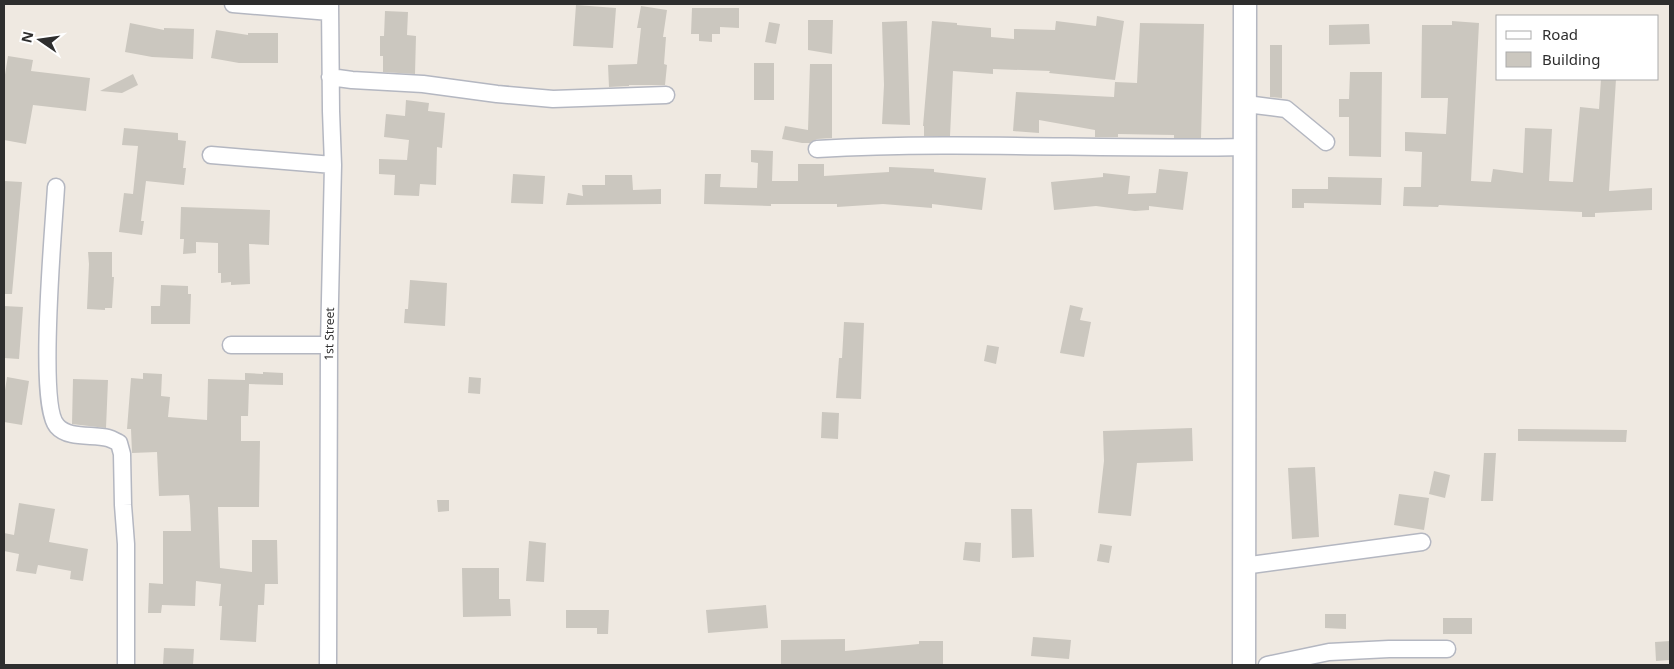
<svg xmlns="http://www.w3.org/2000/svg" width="1674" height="669" viewBox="0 0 1674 669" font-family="'Noto Sans',sans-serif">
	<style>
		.building { fill: #cbc7bf }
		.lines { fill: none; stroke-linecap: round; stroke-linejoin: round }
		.minor-casing { stroke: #b4b7c1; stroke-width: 19 }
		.secondary-casing { stroke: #b4b7c1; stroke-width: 25 }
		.minor { stroke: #fff; stroke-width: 16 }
		.secondary { stroke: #fff; stroke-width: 22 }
		.labels { text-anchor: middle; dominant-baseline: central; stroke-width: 5; stroke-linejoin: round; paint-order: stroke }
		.street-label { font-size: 12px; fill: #2e2e2e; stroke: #fff }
	</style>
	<rect width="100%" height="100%" fill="#efe9e1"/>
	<path class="building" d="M 576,5 L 616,8 L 613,48 L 573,46 Z
		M 641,6 L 667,10 L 663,37 L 666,37 L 664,64 L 667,65 L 665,85 L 629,85 L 629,86 L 609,87 L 608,65 L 637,64 L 641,28 L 637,28 Z
		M 692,8 L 739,8 L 739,28 L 720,27 L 720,34 L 712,34 L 712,42 L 699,41 L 699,34 L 691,34 Z
		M 385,11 L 408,12 L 407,35 L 416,36 L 415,74 L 383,72 L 383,56 L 380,56 L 380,36 L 384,36 Z
		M 1097,16 L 1124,21 L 1115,80 L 1049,73 L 1050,71 L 993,69 L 993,74 L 953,71 L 950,136 L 924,136 L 924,126 L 923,126 L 932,21 L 957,23 L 957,25 L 991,28 L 991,37 L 1014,39 L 1014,29 L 1055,30 L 1056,21 L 1096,26 Z
		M 808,20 L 833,20 L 832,54 L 808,50 Z
		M 907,21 L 910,125 L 882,124 L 884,85 L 882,22 Z
		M 1452,21 L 1479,23 L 1471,181 L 1491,182 L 1493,169 L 1523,173 L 1525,128 L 1552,129 L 1549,181 L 1573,182 L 1580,107 L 1599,109 L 1601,79 L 1616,79 L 1609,191 L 1652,188 L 1652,210 L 1595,213 L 1595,217 L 1582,217 L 1582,212 L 1439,205 L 1438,207 L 1403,206 L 1404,187 L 1421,187 L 1422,152 L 1405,151 L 1405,132 L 1446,134 L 1448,98 L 1421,98 L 1422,25 L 1452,25 Z
		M 769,22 L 780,24 L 776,44 L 765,42 Z
		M 130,23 L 164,30 L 164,28 L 194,29 L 193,59 L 152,57 L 125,52 Z
		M 1140,23 L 1204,24 L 1201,138 L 1174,138 L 1174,135 L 1118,134 L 1118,137 L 1095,137 L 1095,130 L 1039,120 L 1039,133 L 1013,131 L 1016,92 L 1114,97 L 1115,82 L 1137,83 Z
		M 1369,24 L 1370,44 L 1329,45 L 1329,25 Z
		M 216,30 L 248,35 L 248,33 L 278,33 L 278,63 L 239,63 L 211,58 Z
		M 1270,45 L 1282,45 L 1282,98 L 1270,97 Z
		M 8,56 L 33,60 L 31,71 L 90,78 L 86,111 L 33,105 L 26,144 L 4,140 L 4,81 Z
		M 754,63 L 774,63 L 774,100 L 754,100 Z
		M 810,64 L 832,64 L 832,138 L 817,139 L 810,143 L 802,143 L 782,139 L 785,126 L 808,130 Z
		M 1350,72 L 1382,72 L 1381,157 L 1349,156 L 1349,117 L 1339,117 L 1339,99 L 1349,99 Z
		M 133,74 L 138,85 L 122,93 L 100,91 Z
		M 406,100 L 429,103 L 428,111 L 445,113 L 442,148 L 437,147 L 436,185 L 420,184 L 419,196 L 394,195 L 395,175 L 379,174 L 379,159 L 407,160 L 409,140 L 384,137 L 386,114 L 405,116 Z
		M 124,128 L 178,133 L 178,140 L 186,141 L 183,168 L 186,168 L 184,185 L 146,181 L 141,221 L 144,221 L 142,235 L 119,232 L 124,193 L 133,194 L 138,146 L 122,145 Z
		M 751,150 L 773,151 L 772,181 L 798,181 L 798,164 L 824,164 L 824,176 L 889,172 L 889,167 L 934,169 L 934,172 L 986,178 L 982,210 L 932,204 L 932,208 L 883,204 L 837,207 L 837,204 L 771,204 L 771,206 L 704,204 L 705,174 L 721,174 L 720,187 L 757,188 L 758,163 L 751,162 Z
		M 1159,169 L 1188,172 L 1183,210 L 1149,206 L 1149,210 L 1135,211 L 1096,206 L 1054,210 L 1051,182 L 1103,177 L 1103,173 L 1130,176 L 1128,194 L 1156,193 Z
		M 513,174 L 545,176 L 543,204 L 511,203 Z
		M 605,175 L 632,175 L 633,190 L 661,189 L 661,204 L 566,205 L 568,193 L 583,196 L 582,185 L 605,185 Z
		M 1328,177 L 1382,178 L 1381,205 L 1304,203 L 1304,208 L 1292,208 L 1292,189 L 1328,189 Z
		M 4,181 L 22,182 L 12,294 L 4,294 Z
		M 181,207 L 270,210 L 269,245 L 249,244 L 250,284 L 231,285 L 231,282 L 221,283 L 221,273 L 218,273 L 218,243 L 196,242 L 196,253 L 183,254 L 184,239 L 180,239 Z
		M 88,252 L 112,252 L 112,277 L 114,277 L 112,308 L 105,308 L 105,310 L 87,309 L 89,264 Z
		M 410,280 L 447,283 L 445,326 L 404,323 L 405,309 L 408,309 Z
		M 161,285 L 188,286 L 188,294 L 191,294 L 190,324 L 151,324 L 151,306 L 160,306 Z
		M 1070,305 L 1083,308 L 1080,320 L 1091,322 L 1084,357 L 1060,353 Z
		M 4,306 L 23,307 L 19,359 L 4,358 Z
		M 844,322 L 864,323 L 861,399 L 836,398 L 839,358 L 842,358 Z
		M 987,345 L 999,347 L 996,364 L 984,361 Z
		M 263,372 L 283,373 L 283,385 L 249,384 L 248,416 L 241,416 L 241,441 L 260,441 L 259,507 L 218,507 L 220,568 L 252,572 L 252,540 L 277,540 L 278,584 L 265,584 L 264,605 L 258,605 L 256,642 L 220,640 L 222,606 L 219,606 L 221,584 L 196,581 L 195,606 L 162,605 L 161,613 L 148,613 L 149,583 L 163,584 L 163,531 L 191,531 L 190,505 L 189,495 L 159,496 L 157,452 L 132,453 L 131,429 L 127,429 L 131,378 L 143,379 L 143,373 L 162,374 L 161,396 L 170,397 L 168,417 L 207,420 L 208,379 L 245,380 L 245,373 L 263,374 Z
		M 7,377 L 29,381 L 22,425 L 4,422 L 4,397 Z
		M 469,377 L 481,378 L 480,394 L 468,393 Z
		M 73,379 L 108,380 L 106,428 L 72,424 Z
		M 822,412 L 839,413 L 838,439 L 821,438 Z
		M 1192,428 L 1193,461 L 1137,463 L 1131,516 L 1098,513 L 1104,461 L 1103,431 Z
		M 1518,429 L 1627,430 L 1626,442 L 1518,441 Z
		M 1484,453 L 1496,453 L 1493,501 L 1481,501 Z
		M 1315,467 L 1319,537 L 1292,539 L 1288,468 Z
		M 1434,471 L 1450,475 L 1445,498 L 1429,494 Z
		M 1399,494 L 1429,498 L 1424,530 L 1394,525 Z
		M 437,500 L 449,500 L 449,511 L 438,512 Z
		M 19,503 L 55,509 L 49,542 L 88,549 L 83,581 L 70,579 L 71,571 L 38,565 L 36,574 L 16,571 L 19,554 L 4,551 L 4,533 L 14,535 Z
		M 1011,509 L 1032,509 L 1034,557 L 1012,558 Z
		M 529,541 L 546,543 L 544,582 L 526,581 Z
		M 965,542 L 981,543 L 980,562 L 963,560 Z
		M 1100,544 L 1112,546 L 1109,563 L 1097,561 Z
		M 462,568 L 499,568 L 499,599 L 510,599 L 511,616 L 463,617 Z
		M 766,605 L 768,628 L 708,633 L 706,610 Z
		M 566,610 L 609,610 L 608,634 L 597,634 L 597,628 L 566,628 Z
		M 1325,614 L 1346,614 L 1346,629 L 1325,628 Z
		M 1443,618 L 1472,618 L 1472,634 L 1443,634 Z
		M 1033,637 L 1071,640 L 1069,659 L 1031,656 Z
		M 845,639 L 845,651 L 919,644 L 919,641 L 943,641 L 943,665 L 781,665 L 781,640 Z
		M 1670,641 L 1670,660 L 1656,661 L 1655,642 Z
		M 164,648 L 194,649 L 193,665 L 163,665 Z"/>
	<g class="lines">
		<defs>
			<path id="minor" d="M 233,4 L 330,12
				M 330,77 L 352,80 L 423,84 L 497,94 L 553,99 L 666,95
				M 1246,104 L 1286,109 L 1326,142
				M 817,149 C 960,141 1103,150 1246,147
				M 211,155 L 333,165
				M 56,187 C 54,225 37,404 57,426 C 68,439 93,434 108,438 C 112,439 115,441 119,443 L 122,454 L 123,505 L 126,544 L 126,665
				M 231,345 L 329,345
				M 1243,566 L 1422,542
				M 328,665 L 329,345 L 333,165 L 331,111 L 330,4
				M 1267,665 L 1329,652 L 1389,649 L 1447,649"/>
			<path id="secondary" d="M 1244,665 L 1245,4"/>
		</defs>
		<use href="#minor" class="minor-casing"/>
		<use href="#secondary" class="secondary-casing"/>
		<use href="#minor" class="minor"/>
		<use href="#secondary" class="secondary"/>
	</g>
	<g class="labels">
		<g class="street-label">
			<text transform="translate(329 334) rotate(-89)">1st Street</text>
		</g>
	</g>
	<rect width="1674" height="669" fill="none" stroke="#2e2e2e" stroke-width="10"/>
	<rect x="1496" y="15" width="162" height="65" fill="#ffffff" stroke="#ababab"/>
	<rect x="1506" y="31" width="25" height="8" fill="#ffffff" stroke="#ababab"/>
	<text x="1542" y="40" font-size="15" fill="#2e2e2e">Road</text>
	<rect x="1506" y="52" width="25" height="15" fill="#cbc7bf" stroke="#ababab"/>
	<text x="1542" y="65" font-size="15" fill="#2e2e2e">Building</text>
	<g transform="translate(40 40) rotate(283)" stroke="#ffffff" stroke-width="4" paint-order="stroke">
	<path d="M0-4L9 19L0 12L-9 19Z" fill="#2e2e2e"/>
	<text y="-8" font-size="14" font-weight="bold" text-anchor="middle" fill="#2e2e2e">N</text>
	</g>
</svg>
